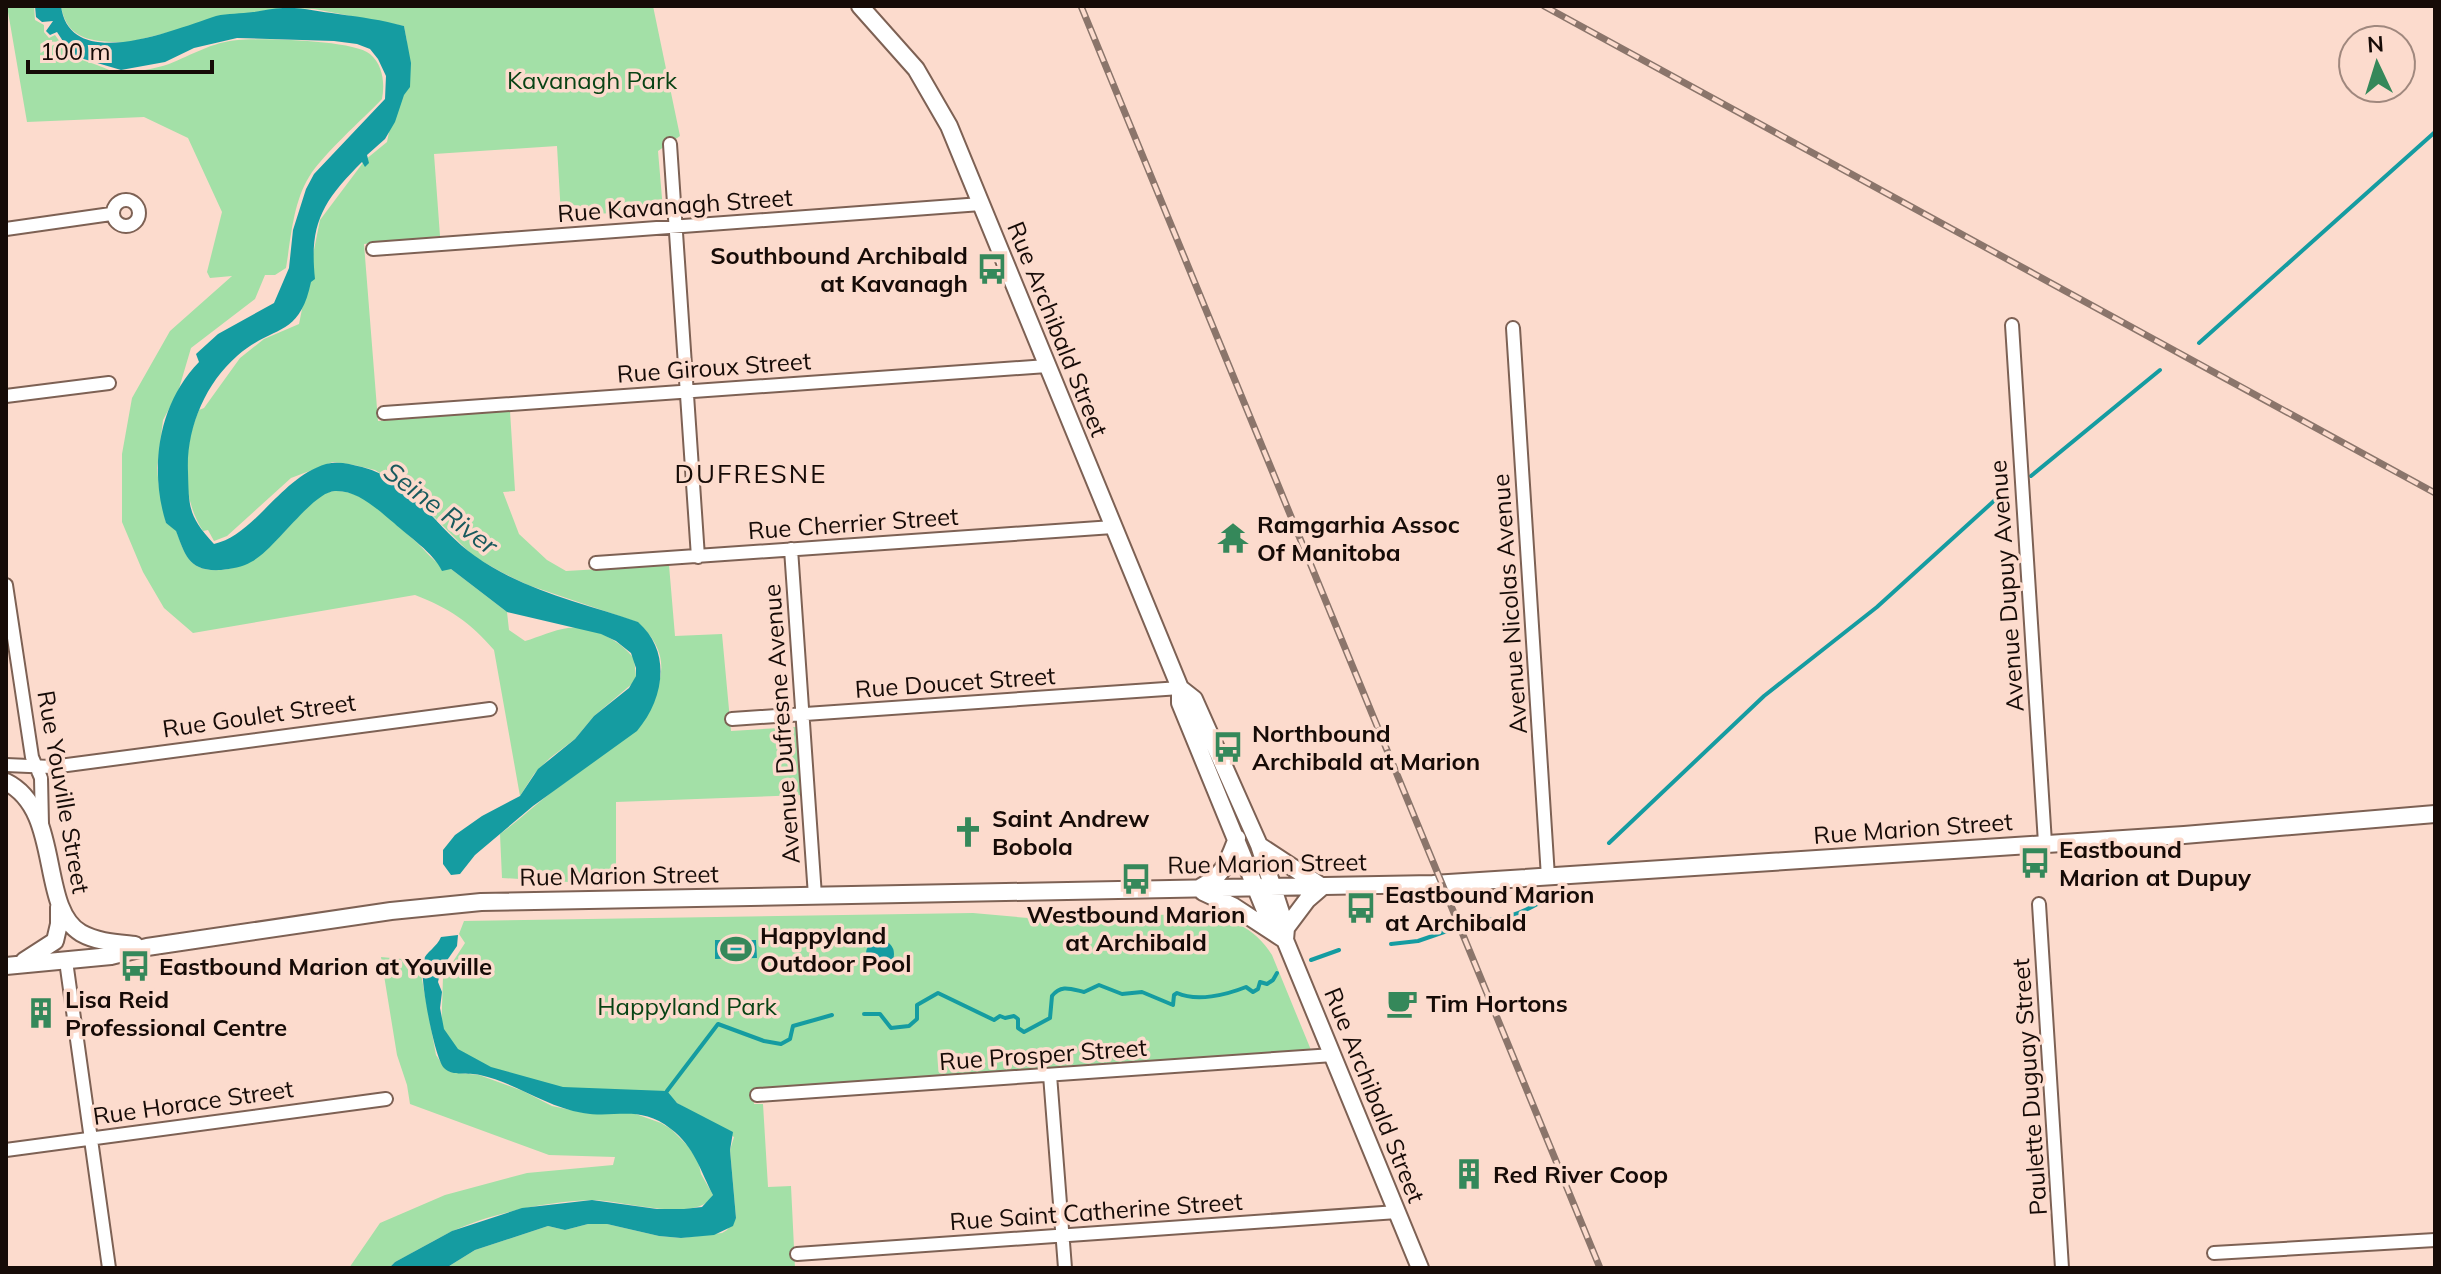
<svg xmlns="http://www.w3.org/2000/svg" width="2441" height="1274" viewBox="0 0 2441 1274" font-family="Mulish,sans-serif">
	<style>
		.green { fill: #a3e0a7 }
		.water { fill: #159ca1 }
		.lines { fill: none; stroke-linecap: round; stroke-linejoin: round }
		.stream { stroke: #159ca1; stroke-width: 4 }
		.minor-casing { stroke: #7d6154; stroke-width: 16 }
		.secondary-casing { stroke: #7d6154; stroke-width: 20 }
		.minor { stroke: #fff; stroke-width: 12 }
		.secondary { stroke: #fff; stroke-width: 16 }
		.rail-casing { stroke: #8b756b; stroke-width: 7 }
		.rail { stroke: #fcdbcd; stroke-width: 4; stroke-dasharray: 12; stroke-linecap: butt }
		.labels { text-anchor: middle; dominant-baseline: central; stroke-width: 7; stroke-linejoin: round; paint-order: stroke }
		.park-label { font-size: 24px; fill: #084314; stroke: #fcdbcd }
		.street-label { font-size: 24px; fill: #160b07; stroke: #fcdbcd }
		.poi-label { font-size: 24px; font-weight: bold; fill: #160b07; stroke: #fcdbcd; text-anchor: start }
		.neighbourhood-label { font-size: 26px; letter-spacing: 2px; fill: #160b07; stroke: #fcdbcd }
		.water-label { font-size: 26px; font-style: italic; fill: #18595d; stroke: #fcdbcd }
	</style>
	<rect width="100%" height="100%" fill="#fcdbcd"/>
	<path class="green" d="M 7,6 L 34,6 L 35,20 L 44,25 L 44,32 L 49,38 L 55,35 C 74,61 69,55 97,65 C 105,68 112,72 121,72 C 135,72 155,69 169,64 C 192,55 212,42 238,40 C 262,38 353,40 370,54 C 383,65 385,83 382,99 C 363,119 323,154 309,177 C 293,203 291,238 286,268 L 275,275 L 265,275 L 255,299 L 191,348 L 178,392 L 163,420 L 157,468 L 159,487 L 166,523 L 176,530 C 185,554 188,572 221,570 C 275,566 304,492 335,491 C 364,489 393,522 413,539 C 425,549 434,565 451,569 L 507,612 L 509,630 L 525,641 C 539,637 553,630 568,628 C 590,624 622,641 634,659 L 636,676 L 633,683 L 594,716 L 575,739 L 550,758 L 534,774 L 520,796 L 494,650 C 470,622 449,608 415,595 L 193,633 L 164,608 L 143,572 L 122,522 L 122,454 L 132,398 L 170,331 L 232,276 L 210,278 L 207,272 L 222,212 L 188,138 L 144,117 L 27,122 Z
		M 61,6 L 653,6 L 680,136 L 658,151 L 663,210 L 561,216 L 557,146 L 434,154 L 440,236 L 364,244 L 378,421 L 510,411 L 515,491 L 503,492 L 519,534 L 547,560 L 566,571 L 669,565 L 675,636 L 722,634 L 731,731 L 796,727 L 798,732 L 802,795 L 616,802 L 616,885 L 502,878 L 500,834 C 518,821 535,805 553,791 C 600,757 710,684 637,622 L 528,585 L 503,573 L 473,556 L 407,490 L 375,470 L 354,465 L 333,462 L 291,478 L 227,536 L 214,541 L 208,530 L 203,531 C 180,496 183,447 199,410 L 204,408 L 240,358 L 264,339 L 299,324 L 320,220 L 365,160 L 387,142 L 407,42 L 404,26 L 314,9 L 284,8 L 248,13 L 129,42 C 98,42 67,43 61,6 Z
		M 973,913 L 1028,918 L 1196,914 C 1228,917 1254,926 1272,955 L 1311,1050 L 753,1089 L 754,1104 L 763,1104 L 768,1187 L 791,1186 L 795,1268 L 446,1268 L 475,1250 L 548,1226 L 565,1230 L 588,1224 L 607,1224 L 659,1236 L 681,1238 L 722,1233 L 727,1230 L 736,1218 L 730,1150 L 734,1137 L 677,1103 L 668,1095 L 566,1091 L 477,1065 L 441,1037 L 443,977 L 465,943 L 459,934 L 464,921 Z
		M 381,957 L 423,961 L 421,974 L 436,1055 L 444,1067 L 450,1072 L 479,1075 L 523,1091 L 552,1106 L 590,1114 L 630,1112 L 661,1123 L 671,1129 L 688,1146 L 698,1161 L 701,1174 L 713,1195 C 698,1225 619,1199 591,1200 C 550,1201 492,1213 455,1230 C 435,1239 415,1252 395,1262 L 389,1268 L 349,1268 L 380,1223 L 445,1195 L 527,1173 L 613,1165 L 615,1157 L 549,1155 L 410,1104 L 407,1085 L 397,1055 Z"/>
	<path class="water" d="M 35,6 L 61,6 C 70,75 178,28 216,16 C 228,13 241,14 253,12 C 263,11 273,8 283,8 C 302,7 319,12 338,14 C 361,17 382,20 404,26 L 411,63 L 410,87 L 404,95 L 395,122 L 385,139 L 367,155 L 369,163 L 365,167 L 362,162 C 323,201 309,223 315,279 L 311,282 C 299,339 273,324 237,356 C 205,384 186,429 188,472 C 189,507 188,516 214,544 C 255,535 280,478 326,464 C 339,461 349,464 362,467 C 412,480 435,528 475,556 C 522,590 583,603 638,622 C 672,652 664,699 637,731 L 533,806 L 475,855 L 460,874 L 451,875 L 443,864 L 443,850 L 455,835 L 482,816 L 520,796 L 538,769 L 575,739 L 594,716 L 629,688 L 636,676 L 636,668 L 631,653 L 616,641 L 601,634 L 507,612 L 451,569 L 442,571 C 433,552 409,537 394,523 C 378,510 358,490 335,491 C 312,492 275,550 251,562 C 243,567 231,569 221,570 C 188,572 185,554 176,531 L 166,523 C 149,469 158,404 199,362 L 196,354 L 218,334 L 274,303 L 289,268 L 293,230 L 306,189 L 314,174 L 385,99 L 386,76 L 378,59 L 370,49 L 357,44 L 334,41 L 237,38 L 194,48 L 165,62 L 121,70 L 77,57 L 70,52 L 57,32 L 50,35 L 46,31 L 53,21 L 42,22 L 36,17 Z
		M 458,935 L 457,946 L 441,969 L 438,982 L 442,992 L 440,1008 L 444,1029 L 458,1049 L 491,1067 L 563,1087 L 667,1091 L 677,1103 L 733,1132 L 730,1150 L 736,1218 L 733,1226 L 714,1235 L 681,1238 L 659,1236 L 607,1224 L 588,1224 L 565,1230 L 548,1226 L 475,1250 L 446,1268 L 389,1268 L 395,1262 L 452,1231 L 522,1208 L 592,1200 L 657,1209 L 684,1209 L 702,1207 L 713,1195 C 701,1172 694,1146 671,1129 C 639,1104 615,1119 583,1113 C 546,1107 516,1083 480,1075 C 468,1072 453,1077 444,1068 C 434,1057 419,975 423,961 C 426,952 437,947 441,937 Z
		M866 954a14 14 0 1 1 28 0a14 14 0 1 1-28 0Z
		M 715,940 L 756,940 L 757,958 L 715,959 Z"/>
	<g class="lines">
		<path class="stream" d="M 2199,343 L 2435,132
			M 2031,476 L 2160,370
			M 1609,843 L 1764,696 L 1877,607 L 2006,490
			M 1471,921 C 1502,921 1525,913 1550,896
			M 1391,944 L 1418,941 L 1447,931
			M 1311,960 L 1339,950
			M 864,1014 L 880,1014 L 891,1028 L 909,1026 L 917,1019 L 917,1005 L 938,993 L 994,1020 L 1000,1016 L 1005,1018 L 1014,1016 L 1018,1019 L 1018,1028 L 1024,1032 L 1050,1018 L 1052,996 C 1061,984 1071,989 1084,992 L 1099,985 L 1122,994 L 1142,992 L 1173,1005 L 1174,995 L 1177,993 C 1197,1002 1226,995 1246,987 L 1253,992 L 1258,989 L 1260,982 L 1267,984 L 1273,980 L 1277,973
			M 667,1091 L 718,1024 L 764,1041 L 781,1044 L 790,1039 L 793,1026 L 832,1015"/>
		<defs>
			<path id="minor" d="M 670,144 L 698,557
				M113 213a13 13 0 1 1 26 0a13 13 0 1 1-26 0Z
				M 6,229 L 111,214
				M 373,249 L 981,204
				M 2012,325 L 2045,843
				M 1513,328 L 1548,877
				M 6,396 L 109,383
				M 384,413 L 1047,366
				M 791,549 L 815,896
				M 596,563 L 1113,527
				M 6,585 L 32,757 L 41,778 L 42,825
				M 732,719 L 1180,688
				M 6,765 L 52,767 L 490,709
				M 2039,904 L 2062,1268
				M 66,961 L 109,1268
				M 1050,1075 L 1065,1268
				M 757,1095 L 1333,1055
				M 6,1150 L 386,1099
				M 2214,1253 L 2435,1240
				M 797,1254 L 1397,1212"/>
			<path id="secondary" d="M 860,6 L 916,69 L 949,126 L 1180,688 L 1180,703 L 1273,930
				M 1180,688 L 1194,699 L 1259,845 L 1286,928 L 1285,940
				M 6,782 C 63,810 38,908 81,933 C 97,942 117,943 135,945
				M 1260,846 L 1321,886
				M 1199,888 C 1224,875 1227,864 1237,838
				M 1203,892 L 1233,906 L 1285,940 L 1420,1268
				M 1286,928 L 1307,900 L 1322,887
				M 24,961 L 55,941 L 59,924 L 59,907
				M 6,966 L 111,956 L 147,947 L 391,911 L 481,902 L 1433,884 L 2184,835 L 2435,814"/>
		</defs>
		<use href="#minor" class="minor-casing"/>
		<use href="#secondary" class="secondary-casing"/>
		<use href="#minor" class="minor"/>
		<use href="#secondary" class="secondary"/>
		<defs>
			<path id="rail" d="M 1081,6 L 1600,1268
				M 1544,6 L 2435,493"/>
		</defs>
		<use href="#rail" class="rail-casing"/>
		<use href="#rail" class="rail"/>
	</g>
	<defs>
		<symbol id="bus-bare" viewBox="-9 -9 18 18"><path d="M-5-6H5V4H4V6H2V4H-2V6H-4V4H-5ZM-3.5-4V0h7V-4ZM-3.5 1.2v1.5H-2V1.2ZM2 1.2v1.5H3.5V1.2Z" fill="#35885a" stroke="#fcdbcd" stroke-width="2.5" paint-order="stroke"/></symbol>
		<symbol id="temple-bare" viewBox="-9 -9 18 18"><path d="M0-6L5-2H3V0L6.5 2.5H4V6H1.5V3h-3V6H-4V2.5H-6.5L-3 0V-2H-5Z" fill="#35885a" stroke="#fcdbcd" stroke-width="2.5" paint-order="stroke"/></symbol>
		<symbol id="church-bare" viewBox="-9 -9 18 18"><path d="M-1.2-6h2.4v3.5h3.3v2.4h-3.3V6h-2.4V-.1h-3.3v-2.4h3.3Z" fill="#35885a" stroke="#fcdbcd" stroke-width="2.5" paint-order="stroke"/></symbol>
		<symbol id="stadium-bare" viewBox="-9 -9 18 18"><path d="M0-5a6.5 5 0 1 0 0 10a6.5 5 0 1 0 0-10ZM-3.5-1.8h7v3.6h-7Z" fill="#35885a" stroke="#fcdbcd" stroke-width="2.5" paint-order="stroke"/></symbol>
		<symbol id="cafe-bare" viewBox="-9 -9 18 18"><path d="M-5.5-4.5H6V0H3Q3 3.5 0 3.5H-2.5Q-5.5 3.5-5.5 0ZM3-3.2v2h1.7v-2ZM-6 4.5H4V6H-6Z" fill="#35885a" stroke="#fcdbcd" stroke-width="2.5" paint-order="stroke"/></symbol>
		<symbol id="building-bare" viewBox="-9 -9 18 18"><path d="M-4-6H4V6H1V3H-1V6H-4ZM-2.5-4.3h1.7v1.8h-1.7ZM.8-4.3h1.7v1.8H.8ZM-2.5-1h1.7V.8h-1.7ZM.8-1h1.7V.8H.8Z" fill="#35885a" stroke="#fcdbcd" stroke-width="2.5" paint-order="stroke"/></symbol>
	</defs>
	<g fill-rule="evenodd">
		<use href="#bus-bare" x="970" y="247" width="44" height="44"/>
		<use href="#temple-bare" x="1211" y="516" width="44" height="44"/>
		<use href="#bus-bare" x="1206" y="725" width="44" height="44"/>
		<use href="#church-bare" x="946" y="810" width="44" height="44"/>
		<use href="#bus-bare" x="2013" y="841" width="44" height="44"/>
		<use href="#bus-bare" x="1114" y="857" width="44" height="44"/>
		<use href="#bus-bare" x="1339" y="886" width="44" height="44"/>
		<use href="#stadium-bare" x="714" y="927" width="44" height="44"/>
		<use href="#bus-bare" x="113" y="944" width="44" height="44"/>
		<use href="#cafe-bare" x="1380" y="981" width="44" height="44"/>
		<use href="#building-bare" x="19" y="991" width="44" height="44"/>
		<use href="#building-bare" x="1447" y="1152" width="44" height="44"/>
	</g>
	<g class="labels">
		<g class="park-label">
			<text x="592" y="80">Kavanagh Park</text>
			<text x="687" y="1006">Happyland Park</text>
		</g>
		<g class="street-label">
			<text transform="translate(675 205) rotate(-4)">Rue Kavanagh Street</text>
			<text transform="translate(1058 329) rotate(68)">Rue Archibald Street</text>
			<text transform="translate(714 367) rotate(-4)">Rue Giroux Street</text>
			<text transform="translate(853 523) rotate(-4)">Rue Cherrier Street</text>
			<text transform="translate(2006 586) rotate(-94)">Avenue Dupuy Avenue</text>
			<text transform="translate(1509 604) rotate(-94)">Avenue Nicolas Avenue</text>
			<text transform="translate(955 682) rotate(-4)">Rue Doucet Street</text>
			<text transform="translate(259 715) rotate(-8)">Rue Goulet Street</text>
			<text transform="translate(781 724) rotate(-94)">Avenue Dufresne Avenue</text>
			<text transform="translate(64 792) rotate(80)">Rue Youville Street</text>
			<text transform="translate(1913 828) rotate(-4)">Rue Marion Street</text>
			<text transform="translate(1267 863) rotate(-1)">Rue Marion Street</text>
			<text transform="translate(619 875) rotate(-1)">Rue Marion Street</text>
			<text transform="translate(1043 1054) rotate(-4)">Rue Prosper Street</text>
			<text transform="translate(2029 1087) rotate(-94)">Paulette Duguay Street</text>
			<text transform="translate(1375 1095) rotate(68)">Rue Archibald Street</text>
			<text transform="translate(193 1102) rotate(-8)">Rue Horace Street</text>
			<text transform="translate(1096 1211) rotate(-4)">Rue Saint Catherine Street</text>
		</g>
		<g class="poi-label">
			<text x="968" y="255" text-anchor="end">Southbound Archibald<tspan x="968" dy="28">at Kavanagh</tspan></text>
			<text x="1257" y="524">Ramgarhia Assoc<tspan x="1257" dy="28">Of Manitoba</tspan></text>
			<text x="1252" y="733">Northbound<tspan x="1252" dy="28">Archibald at Marion</tspan></text>
			<text x="992" y="818">Saint Andrew<tspan x="992" dy="28">Bobola</tspan></text>
			<text x="2059" y="849">Eastbound<tspan x="2059" dy="28">Marion at Dupuy</tspan></text>
			<text x="1385" y="894">Eastbound Marion<tspan x="1385" dy="28">at Archibald</tspan></text>
			<text x="1136" y="914" text-anchor="middle">Westbound Marion<tspan x="1136" dy="28">at Archibald</tspan></text>
			<text x="760" y="935">Happyland<tspan x="760" dy="28">Outdoor Pool</tspan></text>
			<text x="159" y="966">Eastbound Marion at Youville</text>
			<text x="65" y="999">Lisa Reid<tspan x="65" dy="28">Professional Centre</tspan></text>
			<text x="1426" y="1003">Tim Hortons</text>
			<text x="1493" y="1174">Red River Coop</text>
		</g>
		<g class="neighbourhood-label">
			<text x="751" y="473">DUFRESNE</text>
		</g>
		<g class="water-label">
			<text transform="translate(441 508) rotate(37)">Seine River</text>
		</g>
	</g>
	<rect width="2441" height="1274" fill="none" stroke="#160b07" stroke-width="16"/>
	<g transform="translate(2377 64) rotate(356)"><circle r="38" fill="#fcdbcd" stroke="#a0887e" stroke-width="2"/>
	<path d="M0-6L14 30L0 20L-14 30Z" fill="#35885a"/>
	<text y="-12" font-size="22" font-weight="bold" text-anchor="middle" fill="#160b07">N</text>
	</g>
	<path d="M28 60v12h184v-12" fill="none" stroke="#160b07" stroke-width="4"/>
	<text x="40" y="60" font-size="24" fill="#160b07" stroke="#fcdbcd" stroke-width="6" paint-order="stroke">100 m</text>
</svg>
